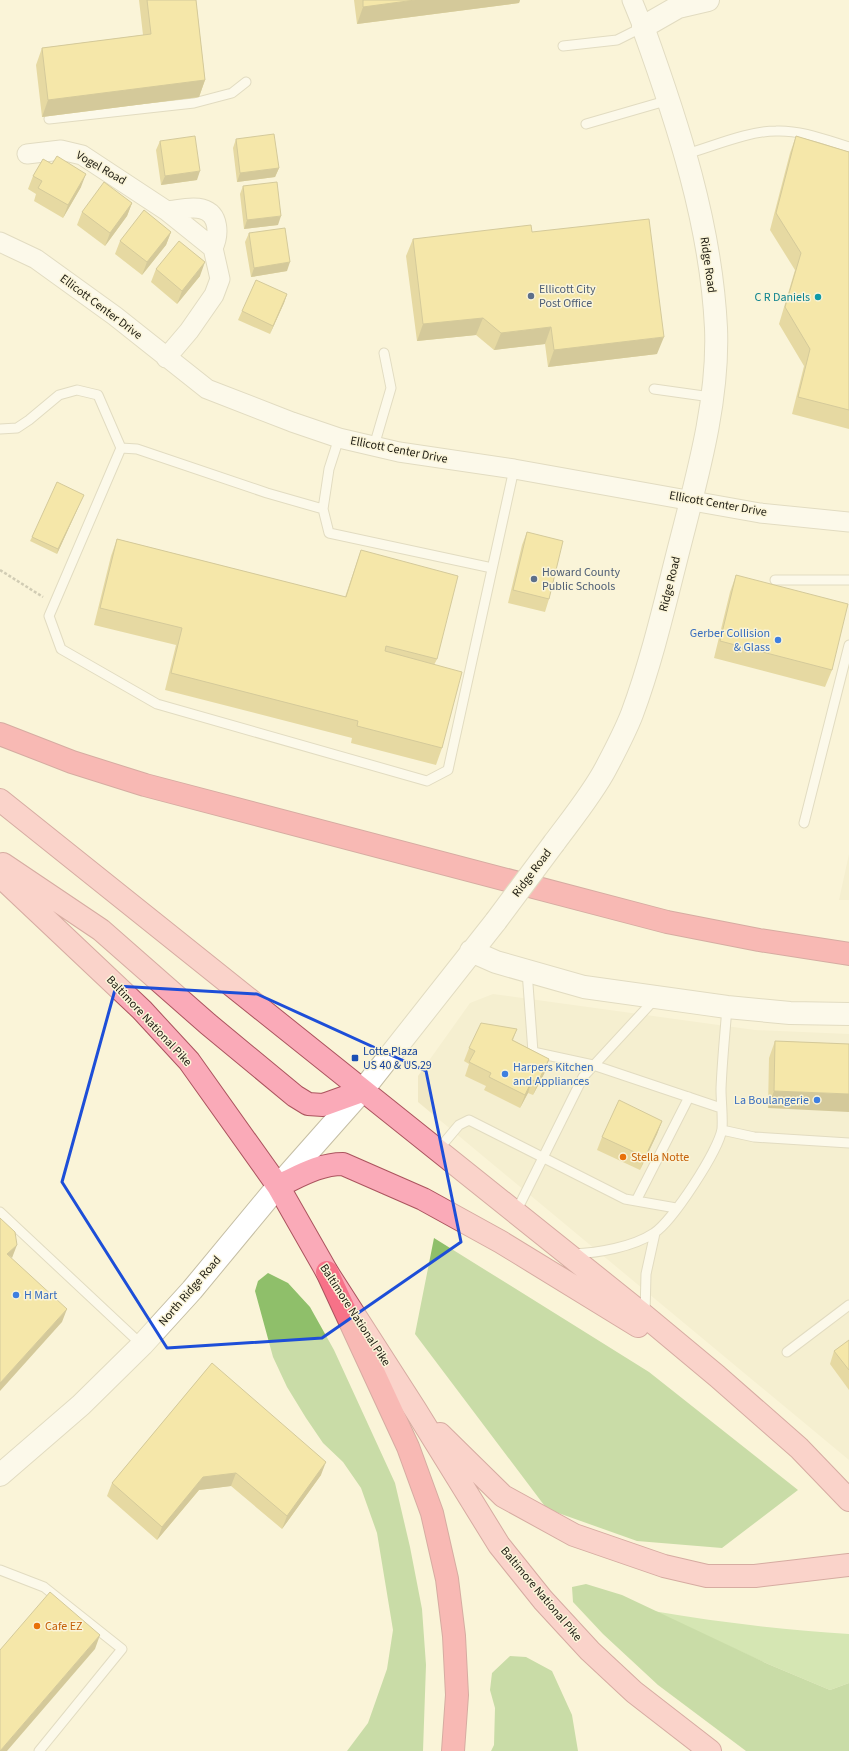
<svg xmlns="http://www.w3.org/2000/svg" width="849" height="1751" viewBox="0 0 849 1751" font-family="'Source Sans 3',sans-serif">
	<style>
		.built { fill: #f0e8c5 }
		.green { fill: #a8d586 }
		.forest { fill: #8fbf6a }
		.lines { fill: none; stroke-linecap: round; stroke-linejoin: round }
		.service-casing { stroke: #c5bea4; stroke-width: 11 }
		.minor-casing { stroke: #c5bea4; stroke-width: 21 }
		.tertiary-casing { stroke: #c5bea4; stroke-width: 24 }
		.primary-casing { stroke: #ab545e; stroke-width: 24 }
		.motorway-casing { stroke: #ab545e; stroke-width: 24 }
		.path { stroke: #a09c87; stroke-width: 2.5; stroke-dasharray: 3 2; stroke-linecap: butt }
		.service { stroke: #fff; stroke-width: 9 }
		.minor { stroke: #fff; stroke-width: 19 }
		.tertiary { stroke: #fff; stroke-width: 22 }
		.primary { stroke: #faaab8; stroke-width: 22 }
		.motorway { stroke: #f77288; stroke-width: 22 }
		.tertiary-bridge-casing { stroke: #c5bea4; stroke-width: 24; stroke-linecap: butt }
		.tertiary-bridge { stroke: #fff; stroke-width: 22 }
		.wall { fill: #ceb960 }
		.shaded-wall { fill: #a7964e }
		.building { fill: #efd770; stroke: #a7964e }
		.marked { fill: none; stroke: #1d4ed8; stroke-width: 3; stroke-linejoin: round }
		.service-dot { fill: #5c6f8a; stroke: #faf4d8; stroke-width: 1.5 }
		.culture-dot { fill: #0f9aa8; stroke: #faf4d8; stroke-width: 1.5 }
		.shop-dot { fill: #3f7fe0; stroke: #faf4d8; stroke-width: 1.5 }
		.transit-dot { fill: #1a4fb4; stroke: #faf4d8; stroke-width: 1.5 }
		.food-dot { fill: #e8710a; stroke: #faf4d8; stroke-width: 1.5 }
		.labels { text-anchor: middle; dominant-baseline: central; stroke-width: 3; stroke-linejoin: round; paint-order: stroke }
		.street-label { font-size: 12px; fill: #1d1b11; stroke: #faf4d8 }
		.service-label { font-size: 12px; fill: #4e5e75; stroke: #faf4d8; text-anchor: start }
		.culture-label { font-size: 12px; fill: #0d838f; stroke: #faf4d8; text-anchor: end }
		.shop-label { font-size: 12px; fill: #366cbe; stroke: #faf4d8; text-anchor: end }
		.transit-label { font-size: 12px; fill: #164399; stroke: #faf4d8; text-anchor: start }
		.food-label { font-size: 12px; fill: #c56008; stroke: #faf4d8; text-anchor: start }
	</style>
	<rect width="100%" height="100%" fill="#faf4d8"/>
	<path class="built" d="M 849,854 L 849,900 L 839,900 Z
		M 493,994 L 755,1030 L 849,1034 L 849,1460 L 418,1102 L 418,1076 L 470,1003 Z"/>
	<path class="green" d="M 653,1611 C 718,1622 783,1630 849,1634 L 849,1683 L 830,1690 L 768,1664 Z"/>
	<path class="forest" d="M 434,1238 L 649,1372 L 798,1490 L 722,1548 L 637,1541 L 547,1509 L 415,1334 Z
		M 268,1273 L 288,1283 L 310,1307 L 334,1350 L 395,1483 L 410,1547 L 422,1609 L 426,1665 L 423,1751 L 347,1751 L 368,1723 L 387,1669 L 393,1630 L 377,1533 L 361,1488 L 343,1462 L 323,1443 L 306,1418 L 287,1387 L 273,1357 L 255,1291 L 258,1281 Z
		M 586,1584 L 622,1595 L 768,1664 L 830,1690 L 849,1683 L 849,1751 L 746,1751 L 658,1685 L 603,1634 L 573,1602 L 572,1587 Z
		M 510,1656 L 526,1657 L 552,1671 L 572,1715 L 578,1751 L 491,1751 L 494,1745 L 495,1708 L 490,1690 L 492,1673 Z"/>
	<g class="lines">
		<defs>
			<path id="service" d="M 563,46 L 617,40 L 643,27
				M 49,119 L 194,103 L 232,93 L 246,82
				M 586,124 L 669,100
				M 686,154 C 714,146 748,131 776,131 C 801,130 826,140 849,147
				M 654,389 L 711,397
				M 0,429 L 17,428 L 29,420 L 59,395 L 77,390 L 98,395 L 121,448
				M 339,438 L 329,469 L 323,509 L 329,533 L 492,568
				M 374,446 L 391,388 L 384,353
				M 323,509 L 267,493 L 137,449 L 121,448 L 49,616 L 61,649 L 157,704 L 427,781 L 448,770 L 514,469
				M 775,580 L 849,580
				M 804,823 L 849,645
				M 527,971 L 533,1052 L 593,1065 L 721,1108
				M 722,1130 L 754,1137 L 849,1143
				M 437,1151 L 459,1125 L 469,1120 L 625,1199 L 676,1208
				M 636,1201 L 689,1097
				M 0,1212 L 142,1345
				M 516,1212 L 583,1077 L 655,999
				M 573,1254 C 598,1253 633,1247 654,1233 C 672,1222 719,1150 722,1129 C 723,1116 721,1102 721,1089 C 722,1062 725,1034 727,1007
				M 645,1314 L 646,1274 L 655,1233
				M 787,1352 L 849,1305
				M 0,1570 L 44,1587 L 122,1649 L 39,1751"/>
			<path id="minor" d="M 632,0 L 643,27
				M 27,154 L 61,150 L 82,155 L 167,211 L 213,248 L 220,279 L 214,295 L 189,331 L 166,358
				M 167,211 C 178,210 191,206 202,209 C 220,214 219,235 213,248
				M 0,242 L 36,259 L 115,316 L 207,389 L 292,422 L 339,438 L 399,452 L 514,469 L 760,513 L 849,522"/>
			<path id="tertiary" d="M 554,843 C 571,820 593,793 606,768 C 615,751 625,732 632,714 C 652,660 665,603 679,548 C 697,477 719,401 716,328 C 711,224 678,124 643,27 L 678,7 L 708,0
				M 471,951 L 496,962 L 584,987 L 727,1007 L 790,1013 L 849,1014
				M 0,1475 L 81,1405 L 142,1345 L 192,1290 L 278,1186 L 362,1091 L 496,921"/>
			<path id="primary" d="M 0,800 L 645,1316 L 717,1376 L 799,1448 L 849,1500
				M 3,864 L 101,930 L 208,1024 L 295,1096 L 308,1104 L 323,1105 L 362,1091
				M 0,876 L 142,1010 L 189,1061 L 278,1186 L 327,1272 L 415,1409 L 499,1545 L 543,1600 L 590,1651 L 634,1692 L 710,1751
				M 278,1186 C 300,1176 319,1164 343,1164 L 423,1199 L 501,1242 L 638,1326
				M 440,1434 L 503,1496 L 574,1535 L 664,1566 L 707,1576 L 755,1576 L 849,1565"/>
			<path id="motorway" d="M 0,734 L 72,762 L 145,785 L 667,922 L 759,940 L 849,954
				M 327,1272 L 408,1447 L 432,1513 L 447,1579 L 454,1636 L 457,1695 L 453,1751"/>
		</defs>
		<use href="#service" class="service-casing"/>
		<use href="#minor" class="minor-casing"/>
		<use href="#tertiary" class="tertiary-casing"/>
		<use href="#primary" class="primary-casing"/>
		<use href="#motorway" class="motorway-casing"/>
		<path class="path" d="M 0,570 L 43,597"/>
		<use href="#service" class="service"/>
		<use href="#minor" class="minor"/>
		<use href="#tertiary" class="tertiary"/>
		<use href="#primary" class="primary"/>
		<use href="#motorway" class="motorway"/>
		<defs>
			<path id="tertiary-bridge" d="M 496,921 L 554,843"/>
		</defs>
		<use href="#tertiary-bridge" class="tertiary-bridge-casing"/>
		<use href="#tertiary-bridge" class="tertiary-bridge"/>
	</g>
	<path class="wall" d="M 139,0 L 196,0 L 205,80 L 199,97 L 42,117 L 36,65 L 42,48 L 143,35 Z
		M 354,0 L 520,0 L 519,3 L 357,24 Z
		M 796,136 L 849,152 L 849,429 L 792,414 L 804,366 L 779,324 L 795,270 L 770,230 L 790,153 Z
		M 236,139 L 279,168 L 275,177 L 237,182 L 233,148 Z
		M 160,141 L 197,180 L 161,185 L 156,150 Z
		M 52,164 L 81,187 L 63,218 L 34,201 L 36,194 L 28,189 L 33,176 Z
		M 243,186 L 278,225 L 244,229 L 240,194 Z
		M 132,203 L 127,216 L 105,246 L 77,225 L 82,212 Z
		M 171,232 L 166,245 L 142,275 L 115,254 L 120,241 Z
		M 532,232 L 657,354 L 548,367 L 545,344 L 494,350 L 476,335 L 417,341 L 406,256 L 413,239 Z
		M 249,233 L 287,271 L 251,277 L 245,242 Z
		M 156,269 L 200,276 L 177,304 L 151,282 Z
		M 287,294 L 284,303 L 270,334 L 238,320 L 242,311 Z
		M 82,499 L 57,554 L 30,541 L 32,537 Z
		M 527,532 L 549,599 L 545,612 L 508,603 L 522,545 Z
		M 117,539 L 345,597 L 361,550 L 437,659 L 434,665 L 442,748 L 436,765 L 351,743 L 352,738 L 165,690 L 176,645 L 94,625 L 111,556 Z
		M 736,575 L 832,670 L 825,687 L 714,658 L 730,592 Z
		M 517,1029 L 513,1040 L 549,1059 L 545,1072 L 533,1095 L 528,1093 L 520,1108 L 484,1090 L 486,1086 L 465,1076 L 469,1064 L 464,1061 L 469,1048 Z
		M 775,1041 L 849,1044 L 768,1108 L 769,1058 Z
		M 662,1121 L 657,1134 L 640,1170 L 597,1150 L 602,1137 Z
		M 849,1340 L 849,1390 L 830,1364 L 834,1351 Z
		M 212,1363 L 321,1475 L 282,1529 L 231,1486 L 199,1490 L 157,1540 L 107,1496 L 112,1483 Z"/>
	<path class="shaded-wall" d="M 415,0 L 520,0 L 519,3 L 357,24 L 363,7 Z
		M 205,80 L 199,97 L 42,117 L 48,100 Z
		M 279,168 L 275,177 L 237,182 L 240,173 Z
		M 200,171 L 197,180 L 161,185 L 165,176 Z
		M 86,174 L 81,187 L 63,218 L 68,205 Z
		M 132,203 L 127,216 L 105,246 L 110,233 Z
		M 281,216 L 278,225 L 244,229 L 247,220 Z
		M 171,232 L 166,245 L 142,275 L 147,262 Z
		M 205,262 L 200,276 L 177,304 L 182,291 Z
		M 290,262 L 287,271 L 251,277 L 254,268 Z
		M 287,294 L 284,303 L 270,334 L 273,326 Z
		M 483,318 L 476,335 L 417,341 L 423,324 Z
		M 551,327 L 545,344 L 494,350 L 501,333 Z
		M 664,337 L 657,354 L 548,367 L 554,350 Z
		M 84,495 L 82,499 L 57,554 L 58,549 Z
		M 549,1059 L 545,1072 L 533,1095 L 538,1082 Z
		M 532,1080 L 528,1093 L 520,1108 L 525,1095 Z
		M 774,1091 L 849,1094 L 849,1112 L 768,1108 Z
		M 662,1121 L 657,1134 L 640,1170 L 645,1157 Z
		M 17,1245 L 12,1258 L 7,1254 Z
		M 67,1309 L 62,1322 L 0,1391 L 0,1383 Z
		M 326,1462 L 321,1475 L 282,1529 L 287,1516 Z
		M 236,1473 L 231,1486 L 199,1490 L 157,1540 L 162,1527 L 203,1477 Z
		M 100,1635 L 95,1649 L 7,1751 L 0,1751 Z"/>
	<path class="building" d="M 147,0 L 196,0 L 205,80 L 48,100 L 42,48 L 151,34 Z
		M 363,0 L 415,0 L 363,7 Z
		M 274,134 L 279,168 L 240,173 L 236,139 Z
		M 195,136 L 200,171 L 165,176 L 160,141 Z
		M 796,136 L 849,152 L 849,410 L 798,397 L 810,349 L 785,307 L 801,253 L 776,213 Z
		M 57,156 L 86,174 L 68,205 L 38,188 L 42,181 L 33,176 L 43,159 L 52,164 Z
		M 104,182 L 132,203 L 110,233 L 82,212 Z
		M 277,182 L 281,216 L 247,220 L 243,186 Z
		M 144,210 L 171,232 L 147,262 L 120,241 Z
		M 649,219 L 664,337 L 554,350 L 551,327 L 501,333 L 483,318 L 423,324 L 413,239 L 531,225 L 532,232 Z
		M 285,228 L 290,262 L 254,268 L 249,233 Z
		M 179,241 L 205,262 L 182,291 L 156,269 Z
		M 256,280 L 287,294 L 273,326 L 242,311 Z
		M 57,482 L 84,495 L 58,549 L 32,537 Z
		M 527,532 L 563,541 L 549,599 L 513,590 Z
		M 117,539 L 346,597 L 361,550 L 458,576 L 437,659 L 386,646 L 385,651 L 462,672 L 442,748 L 357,726 L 358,721 L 171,673 L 182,628 L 100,608 Z
		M 736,575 L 848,604 L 832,670 L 720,641 Z
		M 481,1023 L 517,1029 L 512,1040 L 549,1059 L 538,1082 L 532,1080 L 525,1095 L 489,1077 L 491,1073 L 469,1062 L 475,1051 L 469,1048 Z
		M 775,1041 L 849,1044 L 849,1094 L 774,1091 Z
		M 619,1100 L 662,1121 L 645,1157 L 602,1137 Z
		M 0,1218 L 15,1232 L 17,1245 L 7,1254 L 67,1309 L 0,1383 Z
		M 849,1340 L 849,1370 L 834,1351 Z
		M 212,1363 L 326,1462 L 287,1516 L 236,1473 L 203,1477 L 162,1527 L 112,1483 Z
		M 50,1592 L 100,1635 L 0,1751 L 0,1650 Z"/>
	<path d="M0 0H849V1751H0ZM 116,986 L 257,994 L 426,1071 L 461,1242 L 322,1338 L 167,1348 L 62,1182 Z" fill="#faf4d8" fill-opacity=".55" fill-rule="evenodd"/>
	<path class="marked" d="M 116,986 L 257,994 L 426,1071 L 461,1242 L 322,1338 L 167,1348 L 62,1182 Z"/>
	<g class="service-dot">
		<circle cx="531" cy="296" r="4"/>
		<circle cx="534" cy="579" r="4"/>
	</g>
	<circle class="culture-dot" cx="818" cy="297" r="4"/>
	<g class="shop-dot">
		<circle cx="778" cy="640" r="4"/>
		<circle cx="505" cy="1074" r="4"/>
		<circle cx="817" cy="1100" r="4"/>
		<circle cx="16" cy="1295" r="4"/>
	</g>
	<rect class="transit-dot" x="351" y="1054" width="8" height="8" rx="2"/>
	<g class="food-dot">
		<circle cx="623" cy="1157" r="4"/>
		<circle cx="37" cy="1626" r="4"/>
	</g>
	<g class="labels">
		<g class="street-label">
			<text transform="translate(101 168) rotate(30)">Vogel Road</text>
			<text transform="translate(708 265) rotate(82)">Ridge Road</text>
			<text transform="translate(101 307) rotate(37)">Ellicott Center Drive</text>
			<text transform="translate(399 450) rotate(11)">Ellicott Center Drive</text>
			<text transform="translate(718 504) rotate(10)">Ellicott Center Drive</text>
			<text transform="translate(670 584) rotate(-76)">Ridge Road</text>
			<text transform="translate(532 873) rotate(-53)">Ridge Road</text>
			<text transform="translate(149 1021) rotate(47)">Baltimore National Pike</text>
			<text transform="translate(190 1291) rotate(-49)">North Ridge Road</text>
			<text transform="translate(355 1315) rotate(57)">Baltimore National Pike</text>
			<text transform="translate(541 1594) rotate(50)">Baltimore National Pike</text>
		</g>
		<g class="service-label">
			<text x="539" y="289">Ellicott City<tspan x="539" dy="14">Post Office</tspan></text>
			<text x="542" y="572">Howard County<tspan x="542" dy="14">Public Schools</tspan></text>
		</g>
		<g class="culture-label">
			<text x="810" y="297">C R Daniels</text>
		</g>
		<g class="shop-label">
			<text x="770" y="633">Gerber Collision<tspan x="770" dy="14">&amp; Glass</tspan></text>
			<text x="513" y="1067" text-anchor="start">Harpers Kitchen<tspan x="513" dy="14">and Appliances</tspan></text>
			<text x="809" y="1100">La Boulangerie</text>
			<text x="24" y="1295" text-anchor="start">H Mart</text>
		</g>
		<g class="transit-label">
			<text x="363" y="1051">Lotte Plaza<tspan x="363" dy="14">US 40 &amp; US 29</tspan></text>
		</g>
		<g class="food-label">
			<text x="631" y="1157">Stella Notte</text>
			<text x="45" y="1626">Cafe EZ</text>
		</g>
	</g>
</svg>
